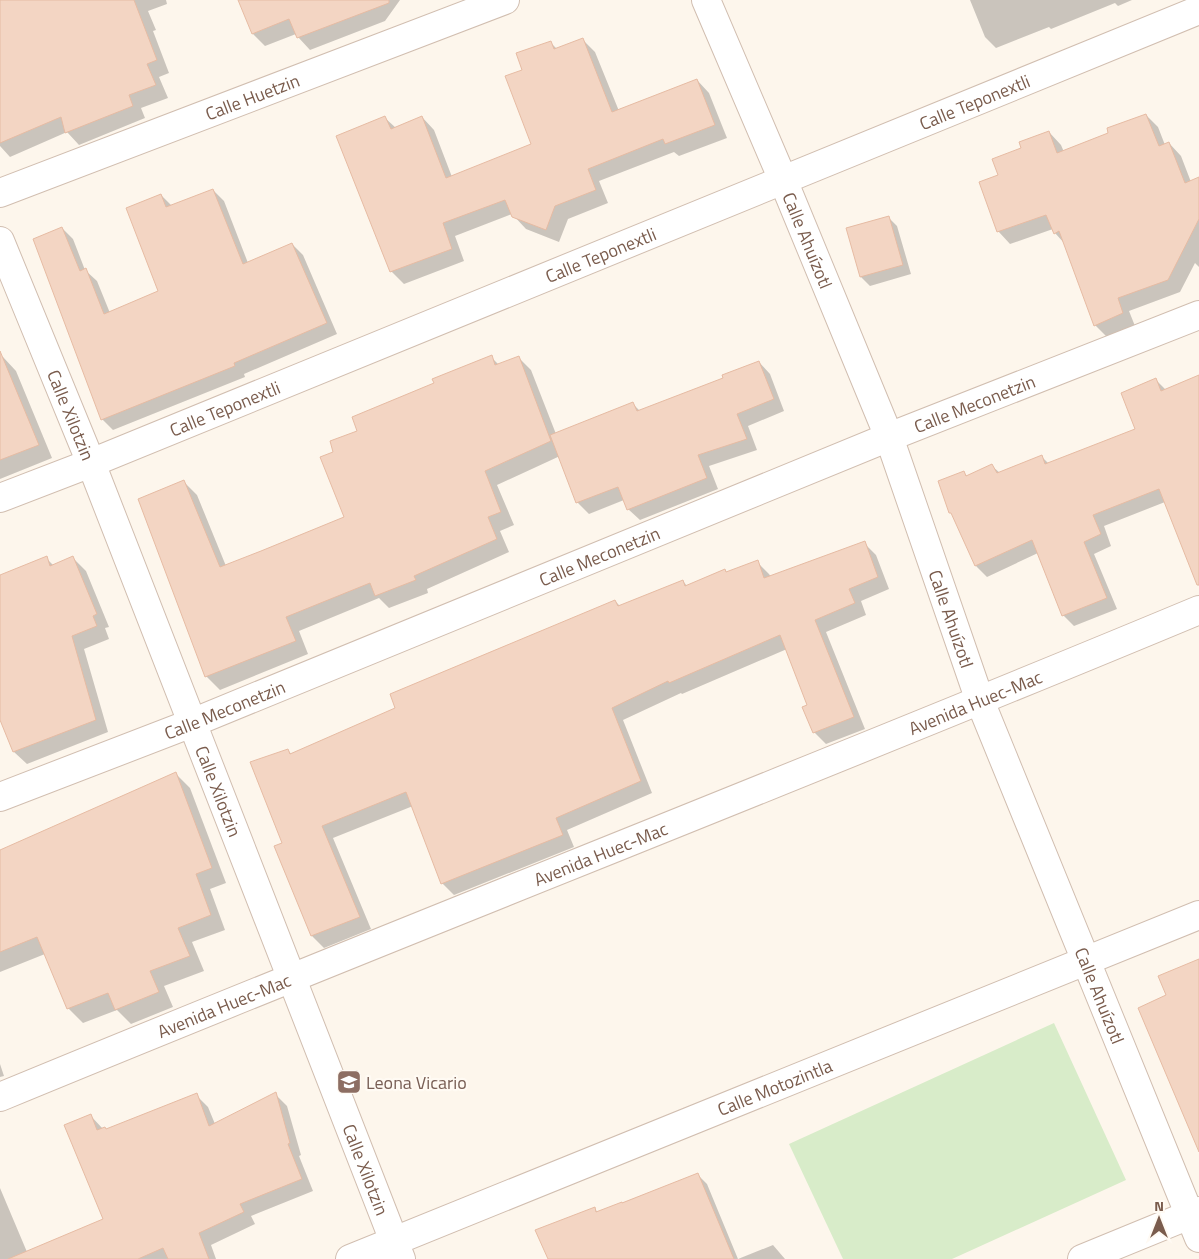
<svg xmlns="http://www.w3.org/2000/svg" width="1199" height="1259" viewBox="0 0 1199 1259" font-family="'Titillium Web',sans-serif">
	<style>
		.green { fill: #d8ecc9 }
		.shadow { fill: #0003 }
		.building { fill: #f3d5c3; stroke: #e6bba3 }
		.lines { fill: none; stroke-linecap: round; stroke-linejoin: round }
		.minor-casing { stroke: #d1beb0; stroke-width: 30 }
		.minor { stroke: #fff; stroke-width: 28 }
		.labels { text-anchor: middle; dominant-baseline: central; stroke-width: 4.5; stroke-linejoin: round; paint-order: stroke }
		.street-label { font-size: 18px; fill: #7a5c4d; stroke: #fffaf3 }
		.education-label { font-size: 18px; fill: #785e54; stroke: #fffaf3; text-anchor: start }
	</style>
	<rect width="100%" height="100%" fill="#fdf6ec"/>
	<path class="green" d="M 1054,1023 L 1126,1180 L 952,1259 L 843,1259 L 789,1144 Z"/>
	<path class="shadow" d="M 0,0 L 166,0 L 167,4 L 148,11 L 156,30 L 153,31 L 169,73 L 159,77 L 168,98 L 141,108 L 145,118 L 79,145 L 67,132 L 10,157 L 0,146 Z
		M 240,0 L 400,0 L 385,21 L 310,50 L 298,37 L 296,34 L 265,46 L 253,34 Z
		M 970,0 L 1132,0 L 1118,6 L 1115,3 L 1051,29 L 1049,27 L 996,48 L 985,37 Z
		M 582,39 L 595,52 L 619,111 L 697,80 L 709,93 L 727,138 L 679,156 L 674,152 L 599,181 L 608,203 L 568,219 L 559,242 L 526,229 L 512,214 L 455,236 L 464,261 L 404,284 L 391,271 L 385,118 L 396,128 L 422,117 L 434,130 L 452,177 L 533,145 L 523,71 L 551,43 L 557,49 Z
		M 1146,115 L 1158,127 L 1165,145 L 1169,143 L 1181,156 L 1191,182 L 1199,179 L 1199,267 L 1195,263 L 1180,292 L 1129,311 L 1135,326 L 1107,337 L 1095,325 L 1064,243 L 1055,233 L 1053,229 L 1010,244 L 998,231 L 1023,149 L 1049,132 L 1061,145 L 1064,152 L 1110,133 Z
		M 213,190 L 224,201 L 248,263 L 292,244 L 303,255 L 337,334 L 244,374 L 245,377 L 113,430 L 102,419 L 62,228 L 73,239 L 85,270 L 97,281 L 110,313 L 160,291 L 161,195 L 172,206 Z
		M 888,217 L 897,226 L 911,274 L 870,286 L 861,277 L 847,228 Z
		M 3,357 L 16,371 L 52,458 L 0,479 L 0,358 Z
		M 491,357 L 499,365 L 518,357 L 531,370 L 556,434 L 633,404 L 640,411 L 725,379 L 759,362 L 770,374 L 784,411 L 748,426 L 757,450 L 709,466 L 718,489 L 640,520 L 628,509 L 624,500 L 589,514 L 578,503 L 560,456 L 497,485 L 514,525 L 500,531 L 509,552 L 427,589 L 428,593 L 389,608 L 379,598 L 299,631 L 308,654 L 220,690 L 206,676 L 139,500 L 184,482 L 197,495 L 226,566 L 345,518 L 335,452 L 359,432 L 436,384 Z
		M 1199,376 L 1199,586 L 1165,502 L 1104,526 L 1111,546 L 1094,554 L 1117,609 L 1074,626 L 1063,615 L 1038,553 L 987,577 L 976,566 L 953,515 L 964,473 L 968,477 L 992,466 L 1000,473 L 1041,456 L 1049,464 L 1137,430 L 1156,380 L 1166,390 Z
		M 864,543 L 876,555 L 889,589 L 861,601 L 866,615 L 826,632 L 865,729 L 826,744 L 814,732 L 804,708 L 809,706 L 787,649 L 682,694 L 681,693 L 623,720 L 652,793 L 567,830 L 574,847 L 454,895 L 442,883 L 413,806 L 333,838 L 371,929 L 324,948 L 312,936 L 275,847 L 283,843 L 288,750 L 292,755 L 397,708 L 615,601 L 620,606 L 683,581 L 687,586 L 724,570 L 728,573 L 757,562 L 769,574 L 771,577 Z
		M 46,558 L 54,566 L 73,558 L 86,571 L 109,627 L 105,628 L 109,639 L 84,649 L 108,732 L 27,764 L 14,752 L 0,716 L 0,576 Z
		M 175,773 L 190,788 L 226,883 L 210,889 L 225,930 L 192,942 L 204,971 L 164,986 L 173,1007 L 131,1024 L 117,1010 L 83,1023 L 68,1008 L 45,954 L 0,972 L 0,852 Z
		M 0,1064 L 4,1076 L 0,1077 Z
		M 275,1094 L 287,1106 L 301,1155 L 299,1156 L 313,1191 L 251,1216 L 255,1224 L 211,1245 L 216,1259 L 0,1259 L 0,1188 L 27,1252 L 105,1220 L 90,1115 L 103,1129 L 107,1130 L 196,1095 L 208,1107 L 215,1124 Z
		M 698,1175 L 707,1184 L 738,1259 L 773,1245 L 785,1259 L 549,1259 L 594,1209 L 598,1212 Z"/>
	<path class="building" d="M 0,0 L 134,0 L 157,60 L 147,64 L 156,85 L 129,95 L 133,106 L 65,133 L 61,117 L 0,143 Z
		M 238,0 L 389,0 L 389,3 L 297,38 L 289,19 L 252,34 Z
		M 583,38 L 612,112 L 697,79 L 715,125 L 665,144 L 663,139 L 588,169 L 596,190 L 555,206 L 546,230 L 512,217 L 505,200 L 443,223 L 452,249 L 390,272 L 336,136 L 385,116 L 391,129 L 422,116 L 446,178 L 531,144 L 505,76 L 522,70 L 516,53 L 551,41 L 554,49 Z
		M 1146,114 L 1159,146 L 1169,142 L 1185,183 L 1199,177 L 1199,219 L 1168,280 L 1118,298 L 1123,313 L 1094,326 L 1059,231 L 1054,234 L 1046,215 L 997,232 L 979,182 L 998,175 L 992,159 L 1021,148 L 1019,142 L 1049,131 L 1057,153 L 1108,133 L 1107,128 Z
		M 213,189 L 243,264 L 292,243 L 327,323 L 234,363 L 235,366 L 101,420 L 33,239 L 62,227 L 80,271 L 86,268 L 104,314 L 158,291 L 126,208 L 161,194 L 166,207 Z
		M 889,216 L 903,265 L 860,277 L 846,228 Z
		M 0,351 L 39,445 L 0,460 Z
		M 492,355 L 495,365 L 519,356 L 551,441 L 485,471 L 501,512 L 488,517 L 497,539 L 414,576 L 416,580 L 375,596 L 370,583 L 286,617 L 296,641 L 205,677 L 138,499 L 184,480 L 220,567 L 261,551 L 344,517 L 320,457 L 333,452 L 330,441 L 357,431 L 352,417 L 434,383 L 432,379 Z
		M 759,361 L 774,399 L 737,414 L 747,439 L 698,455 L 707,478 L 627,510 L 618,487 L 576,503 L 550,435 L 633,402 L 637,411 L 723,378 L 722,375 Z
		M 1199,375 L 1199,585 L 1197,585 L 1159,489 L 1093,515 L 1101,534 L 1084,542 L 1107,598 L 1062,616 L 1032,540 L 975,566 L 951,513 L 949,513 L 938,481 L 964,471 L 966,476 L 992,464 L 997,473 L 1042,455 L 1045,464 L 1135,429 L 1121,393 L 1156,378 L 1161,391 Z
		M 865,541 L 878,577 L 849,589 L 855,603 L 815,620 L 854,717 L 813,733 L 802,707 L 807,705 L 780,635 L 669,683 L 668,681 L 612,708 L 641,781 L 556,818 L 563,835 L 441,884 L 406,792 L 322,826 L 360,917 L 311,936 L 274,846 L 282,843 L 250,762 L 288,749 L 290,754 L 395,708 L 390,694 L 615,600 L 618,606 L 683,580 L 685,586 L 725,569 L 726,572 L 758,560 L 764,578 Z
		M 47,556 L 50,566 L 73,556 L 97,614 L 93,616 L 97,626 L 72,636 L 96,720 L 13,752 L 0,720 L 0,575 Z
		M 176,772 L 212,868 L 196,874 L 211,915 L 178,928 L 190,956 L 150,971 L 159,992 L 115,1010 L 108,993 L 67,1009 L 37,937 L 0,952 L 0,850 Z
		M 1199,959 L 1199,1152 L 1138,1008 L 1166,995 L 1158,976 Z
		M 276,1092 L 290,1143 L 288,1144 L 302,1179 L 240,1204 L 244,1212 L 199,1233 L 209,1259 L 168,1259 L 163,1248 L 138,1259 L 8,1259 L 103,1219 L 64,1125 L 91,1114 L 97,1130 L 105,1127 L 106,1129 L 197,1093 L 209,1126 Z
		M 698,1173 L 734,1259 L 548,1259 L 535,1230 L 595,1207 L 596,1212 L 622,1202 L 622,1203 Z"/>
	<g class="lines">
		<defs>
			<g id="minor">
				<path id="s1" d="M 706,0 L 783,180 L 889,437 L 980,701 L 1199,1238"/>
				<path id="s2" d="M 0,193 L 505,0"/>
				<path id="s3" d="M 0,241 L 91,463 L 401,1259"/>
				<path id="s4" d="M 0,498 L 91,463 L 1199,10"/>
				<path id="s5" d="M 0,797 L 192,723 L 889,437 L 1199,315"/>
				<path id="s6" d="M 0,1097 C 399,932 801,776 1199,610"/>
				<path id="s7" d="M 350,1259 L 1199,915"/>
				<path d="M 1082,1259 L 1199,1211"/>
			</g>
		</defs>
		<use href="#minor" class="minor-casing"/>
		<use href="#minor" class="minor"/>
	</g>
	<defs>
		<symbol id="school-square" viewBox="-11 -11 22 22"><rect x="-9" y="-9" width="18" height="18" rx="4" fill="#8d6e63" stroke="#fffaf3"/><path d="M0-5L7-2L0 1L-7-2ZM-4 1L0 2.5L4 1V4Q0 6-4 4Z" fill="#fff"/></symbol>
	</defs>
	<g fill-rule="evenodd">
		<use href="#school-square" x="335" y="1068" width="28" height="28"/>
	</g>
	<g class="labels">
		<g class="street-label">
			<text stroke="none"><textPath href="#s2" startOffset="270">Calle Huetzin</textPath></text>
			<text stroke="none"><textPath href="#s4" startOffset="1052">Calle Teponextli</textPath></text>
			<text stroke="none"><textPath href="#s1" startOffset="261">Calle Ahuízotl</textPath></text>
			<text stroke="none"><textPath href="#s4" startOffset="648">Calle Teponextli</textPath></text>
			<text stroke="none"><textPath href="#s5" startOffset="1051">Calle Meconetzin</textPath></text>
			<text stroke="none"><textPath href="#s4" startOffset="242">Calle Teponextli</textPath></text>
			<text stroke="none"><textPath href="#s3" startOffset="188">Calle Xilotzin</textPath></text>
			<text stroke="none"><textPath href="#s5" startOffset="646">Calle Meconetzin</textPath></text>
			<text stroke="none"><textPath href="#s1" startOffset="666">Calle Ahuízotl</textPath></text>
			<text stroke="none"><textPath href="#s6" startOffset="1052">Avenida Huec-Mac</textPath></text>
			<text stroke="none"><textPath href="#s5" startOffset="241">Calle Meconetzin</textPath></text>
			<text stroke="none"><textPath href="#s3" startOffset="592">Calle Xilotzin</textPath></text>
			<text stroke="none"><textPath href="#s6" startOffset="648">Avenida Huec-Mac</textPath></text>
			<text stroke="none"><textPath href="#s1" startOffset="1071">Calle Ahuízotl</textPath></text>
			<text stroke="none"><textPath href="#s6" startOffset="242">Avenida Huec-Mac</textPath></text>
			<text stroke="none"><textPath href="#s7" startOffset="458">Calle Motozintla</textPath></text>
			<text stroke="none"><textPath href="#s3" startOffset="998">Calle Xilotzin</textPath></text>
		</g>
		<g class="education-label">
			<text x="366" y="1082">Leona Vicario</text>
		</g>
	</g>
	<g transform="translate(1159 1219)" stroke="#fffaf3" stroke-width="4" paint-order="stroke">
	<path d="M0-4L9 19L0 12L-9 19Z" fill="#7a5c4d"/>
	<text y="-8" font-size="14" font-weight="bold" text-anchor="middle" fill="#7a5c4d">N</text>
	</g>
</svg>
